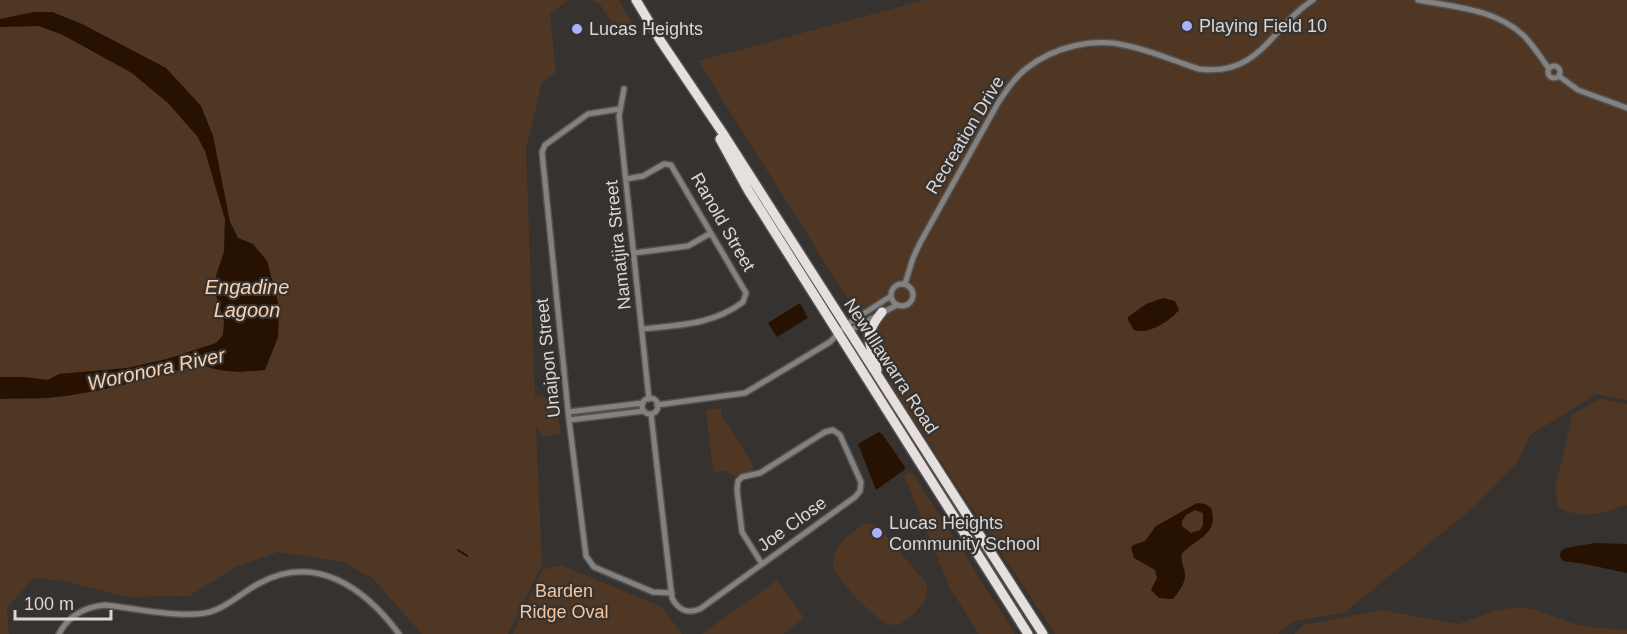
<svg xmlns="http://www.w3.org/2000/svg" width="1627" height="634" viewBox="0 0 1627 634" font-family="Helvetica,sans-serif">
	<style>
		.green { fill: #503723 }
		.water { fill: #271100; fill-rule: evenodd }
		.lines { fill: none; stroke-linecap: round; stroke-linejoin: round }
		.stream { stroke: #271100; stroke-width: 2 }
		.minor-casing { stroke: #53504d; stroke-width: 8 }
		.trunk-casing { stroke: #53504d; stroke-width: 12 }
		.minor { stroke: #838280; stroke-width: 5 }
		.trunk { stroke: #e5e0de; stroke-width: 9 }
		.poi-dot { fill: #a9b0fc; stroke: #35322f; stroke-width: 2 }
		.labels { text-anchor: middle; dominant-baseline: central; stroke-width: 4.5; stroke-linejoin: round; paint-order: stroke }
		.poi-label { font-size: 18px; fill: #dad7d6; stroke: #35322f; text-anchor: start }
		.street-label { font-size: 18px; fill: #dad7d6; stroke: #35322f }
		.park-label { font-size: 18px; fill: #f7c59c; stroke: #35322f }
		.water-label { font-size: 20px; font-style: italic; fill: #f9d1b1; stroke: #35322f }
	</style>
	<rect width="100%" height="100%" fill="#35322f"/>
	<path class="green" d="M 0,0 L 568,0 L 550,14 L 556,72 L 542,82 L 526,148 L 535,398 L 541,395 L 556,405 L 561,433 L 542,437 L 536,427 L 542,565 L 508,634 L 422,634 L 372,578 L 342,562 L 278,552 L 236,567 L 189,596 L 129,597 L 63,581 L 33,578 L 7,608 L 9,634 L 0,634 L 0,399 L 47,398 L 110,388 L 202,364 L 210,368 L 243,373 L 278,337 L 279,306 L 267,261 L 253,245 L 238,238 L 230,222 L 213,136 L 201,106 L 166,68 L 82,24 L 53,12 L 34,12 L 0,19 Z
		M 589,0 L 619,0 L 631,21 L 623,39 L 599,3 Z
		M 925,0 L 1627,0 L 1627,400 L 1597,394 L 1530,435 L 1517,463 L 1474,507 L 1345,612 L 1292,622 L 1278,634 L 1055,634 L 890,384 L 875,342 L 698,61 Z
		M 10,26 L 39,26 L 63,35 L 132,73 L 168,103 L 197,136 L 205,151 L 225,219 L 224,252 L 216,276 L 215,292 L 224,321 L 223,335 L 216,343 L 167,359 L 127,368 L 59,374 L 48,380 L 24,377 L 0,377 L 0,27 Z
		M 1599,399 L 1627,404 L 1627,505 C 1600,513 1586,521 1558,507 L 1555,490 L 1572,415 Z
		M 721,408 L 722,415 L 753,466 L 752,472 L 737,478 L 726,471 L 713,472 L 706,410 Z
		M 911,470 L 1015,634 L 979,634 L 951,590 L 904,476 Z
		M 864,523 L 874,524 L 881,530 L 927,584 L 926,599 C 919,608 907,624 895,625 C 880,627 832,576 833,562 C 834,545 852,533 864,523 Z
		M 561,565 L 662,607 L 682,634 L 513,634 L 542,570 Z
		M 777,580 L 804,618 L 783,634 L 702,634 Z
		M 1518,607 C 1536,609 1544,613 1560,619 C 1580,627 1606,629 1627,629 L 1627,634 L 1294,634 L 1304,625 L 1382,610 L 1458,624 L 1499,610 Z"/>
	<path class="water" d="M 34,12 L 52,12 L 82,24 L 166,68 L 201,106 L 213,136 L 230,222 L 238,238 L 253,244 L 267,261 L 279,306 L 278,337 L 265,370 C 244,372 221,374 202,364 C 151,377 99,394 47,398 C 31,399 16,398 0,399 L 0,377 L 24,377 L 48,380 L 59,374 L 127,368 L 167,359 L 216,343 L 223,335 L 224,321 L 215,292 L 216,276 L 224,252 L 225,219 L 205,151 L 197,136 L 168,103 L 132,73 L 63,35 L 39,26 L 0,27 L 0,19 Z
		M 1163,298 L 1175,301 L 1179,310 C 1170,321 1149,335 1134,330 L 1128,320 L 1128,317 L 1146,304 Z
		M 800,303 L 808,318 L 777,337 L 768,323 Z
		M 879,432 L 882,434 L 905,467 L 904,470 L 876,490 L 858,444 Z
		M 1197,503 L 1205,504 L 1211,508 C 1220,535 1194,539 1182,554 C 1181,561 1182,563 1184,569 C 1188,580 1180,591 1173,599 L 1159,598 L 1151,590 L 1157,578 L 1155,570 L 1134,558 L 1131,548 L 1133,545 L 1145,541 L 1156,526 ZM 1195,510 L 1203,513 L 1203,525 L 1200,530 L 1191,533 L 1182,526 L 1182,521 L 1186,515 Z
		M 1595,543 L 1627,544 L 1627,573 L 1585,564 L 1563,561 L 1560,556 L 1561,551 L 1566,548 Z"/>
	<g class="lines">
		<path class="stream" d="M 458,550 L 467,556"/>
		<defs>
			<path id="minor" d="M 1418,0 C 1454,7 1495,9 1523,35 C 1533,45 1541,57 1549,69
				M1548 72a6 6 0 1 1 12 0a6 6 0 1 1-12 0Z
				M 1559,76 L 1578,90 L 1627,108
				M 624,89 L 619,116 L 649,399
				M 619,109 L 588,114 L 545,145 L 542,152 L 569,420 L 586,556 L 594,567 L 653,592 L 672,593
				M 626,179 L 643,176 L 664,164 L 671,165 L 746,293 L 743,302 C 713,325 678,325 642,329
				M 634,253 L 688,246 L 711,233
				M 905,284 L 913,258 L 920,243 L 998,103 C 1006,91 1015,77 1027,68 C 1054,47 1092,38 1124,45 C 1150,50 1174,61 1199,69 C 1260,77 1271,27 1313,0
				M891 295a11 11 0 1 1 22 0a11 11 0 1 1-22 0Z
				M 847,332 L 897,305
				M642 406a8 8 0 1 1 16 0a8 8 0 1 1-16 0Z
				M 657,405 L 745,393 L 830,342 L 846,325 L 891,296
				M 568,412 L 643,403
				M 651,414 L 672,598 C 678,610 688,614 700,609 L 855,497 L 860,491 L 861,482 L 840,435 L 833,430 L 825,432 L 760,473 L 742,477 L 738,481 L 737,490 L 742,532 L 762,564
				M 569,420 L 644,411
				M 59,634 C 68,616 85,607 105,605 C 134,608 183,619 210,612 C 228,607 241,593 258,584 C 315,552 365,588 399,634"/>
			<path id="trunk" d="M 636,0 L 660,40 L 722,132 L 1043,634
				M 720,139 L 748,190 L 1028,634
				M 877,370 C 871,342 861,338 882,312"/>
		</defs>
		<use href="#minor" class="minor-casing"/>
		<use href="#trunk" class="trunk-casing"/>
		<use href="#minor" class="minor"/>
		<use href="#trunk" class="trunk"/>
	</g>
	<g class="poi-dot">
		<circle cx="1187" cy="26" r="6"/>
		<circle cx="577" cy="29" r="6"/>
		<circle cx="877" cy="533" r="6"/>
	</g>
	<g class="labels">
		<g class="poi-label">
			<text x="1199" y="26">Playing Field 10</text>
			<text x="589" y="29">Lucas Heights</text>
			<text x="889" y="523">Lucas Heights<tspan x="889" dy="21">Community School</tspan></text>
		</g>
		<g class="street-label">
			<text transform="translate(965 135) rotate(-59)">Recreation Drive</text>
			<text transform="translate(723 222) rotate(60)">Ranold Street</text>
			<text transform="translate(618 245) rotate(-96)">Namatjira Street</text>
			<text transform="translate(548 358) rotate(-96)">Unaipon Street</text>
			<text transform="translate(891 366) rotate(57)">New Illawarra Road</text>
			<text transform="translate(792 524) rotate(-36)">Joe Close</text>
		</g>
		<g class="park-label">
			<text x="564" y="591">Barden<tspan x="564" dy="21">Ridge Oval</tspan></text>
		</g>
		<g class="water-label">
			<text x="247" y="287">Engadine<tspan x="247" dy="23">Lagoon</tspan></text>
			<text transform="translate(156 369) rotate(-12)">Woronora River</text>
		</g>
	</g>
	<path d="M15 610v9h96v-9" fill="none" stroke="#dad7d6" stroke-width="3"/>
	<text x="24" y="610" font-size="18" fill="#dad7d6" stroke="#35322f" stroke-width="4.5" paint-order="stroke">100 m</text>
</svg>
